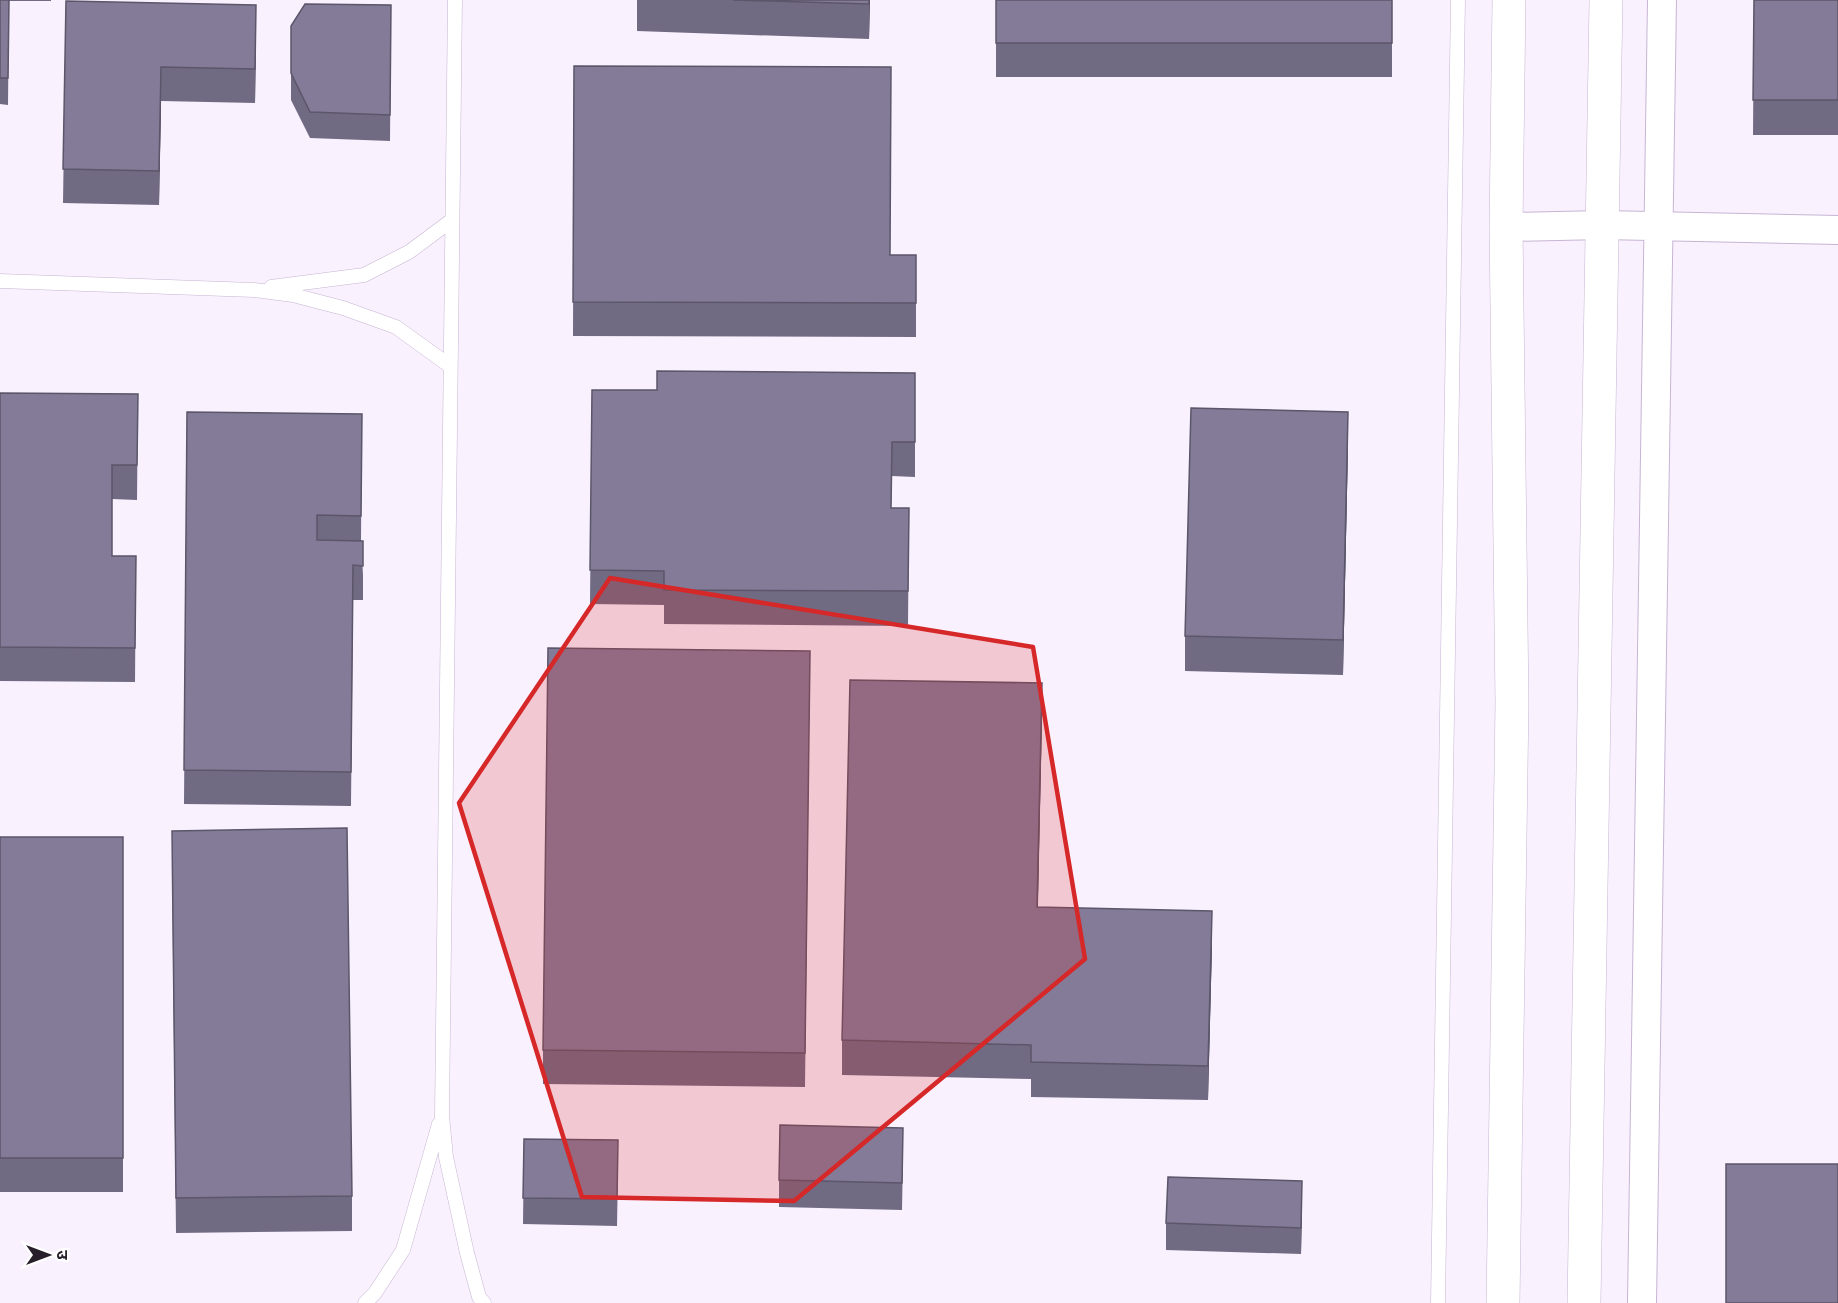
<svg xmlns="http://www.w3.org/2000/svg" width="1838" height="1303" viewBox="0 0 1838 1303" font-family="Karla,'Noto Sans Devanagari',sans-serif">
	<style>
		.lines { fill: none; stroke-linecap: round; stroke-linejoin: round }
		.service-casing { stroke: #c7b5d3; stroke-width: 15 }
		.minor-casing { stroke: #c7b5d3; stroke-width: 30 }
		.secondary-casing { stroke: #c7b5d3; stroke-width: 34 }
		.service { stroke: #fff; stroke-width: 14 }
		.minor { stroke: #fff; stroke-width: 28 }
		.secondary { stroke: #fff; stroke-width: 33 }
		.wall { fill: #716a83 }
		.shaded-wall { fill: #5c566a }
		.building { fill: #837b98; stroke: #5c566a; stroke-width: 1.5 }
		.marked { fill: #d62828; fill-opacity: 0.2; stroke: #d62828; stroke-width: 4.5; stroke-linejoin: round }
	</style>
	<rect width="100%" height="100%" fill="#f9f1fe"/>
	<g class="lines">
		<defs>
			<path id="service" d="M 455,0 L 442,1116 L 446,1157 L 467,1253 L 479,1297 L 484,1303
				M 0,281 L 254,290 L 293,295 L 343,308 L 396,327 L 450,366
				M 271,287 L 364,275 L 409,252 L 452,220
				M 365,1303 L 375,1293 L 403,1250 L 439,1124
				M 1438,1303 L 1458,0"/>
			<path id="minor" d="M 1506,227 L 1603,225 L 1838,230
				M 1642,1303 L 1662,0"/>
			<path id="secondary" d="M 1503,1303 L 1512,703 L 1506,227 L 1509,0
				M 1584,1303 L 1606,0"/>
		</defs>
		<use href="#service" class="service-casing"/>
		<use href="#minor" class="minor-casing"/>
		<use href="#secondary" class="secondary-casing"/>
		<use href="#service" class="service"/>
		<use href="#minor" class="minor"/>
		<use href="#secondary" class="secondary"/>
	</g>
	<path class="wall" d="M 0,0 L 51,0 L 51,1 L 9,1 L 8,105 L 0,104 Z
		M 637,0 L 870,0 L 869,39 L 637,31 Z
		M 996,0 L 1392,0 L 1392,77 L 996,77 Z
		M 1754,0 L 1838,0 L 1838,135 L 1753,135 Z
		M 66,1 L 256,39 L 255,103 L 161,101 L 159,205 L 63,203 Z
		M 391,5 L 390,141 L 310,138 L 291,100 L 291,26 Z
		M 574,66 L 890,255 L 916,255 L 916,337 L 573,336 Z
		M 915,373 L 915,477 L 892,476 L 891,508 L 909,508 L 908,626 L 664,624 L 664,605 L 590,604 L 592,390 L 657,390 Z
		M 0,393 L 138,394 L 137,500 L 112,499 L 112,556 L 136,556 L 135,682 L 0,681 Z
		M 187,412 L 362,414 L 361,540 L 363,575 L 363,600 L 353,600 L 351,806 L 184,804 Z
		M 1348,446 L 1343,675 L 1185,671 L 1185,636 Z
		M 810,651 L 805,1087 L 543,1084 L 543,1050 Z
		M 1042,718 L 1038,907 L 1212,945 L 1208,1100 L 1031,1097 L 1031,1079 L 842,1075 L 842,1040 Z
		M 0,837 L 123,837 L 123,1192 L 0,1192 Z
		M 172,865 L 352,1196 L 352,1231 L 176,1233 Z
		M 524,1139 L 618,1167 L 617,1226 L 523,1224 Z
		M 903,1154 L 902,1210 L 779,1207 L 779,1180 Z
		M 1302,1208 L 1301,1254 L 1166,1250 L 1166,1223 Z"/>
	<path class="shaded-wall" d="M 869,0 L 870,0 L 869,39 Z
		M 256,5 L 256,39 L 255,103 L 255,69 Z
		M 161,67 L 161,101 L 159,205 L 159,171 Z
		M 1348,412 L 1348,446 L 1343,675 L 1343,640 Z
		M 1042,683 L 1042,718 L 1037,942 L 1037,907 Z
		M 1212,911 L 1212,945 L 1208,1100 L 1208,1066 Z
		M 1302,1181 L 1302,1208 L 1301,1254 L 1301,1228 Z"/>
	<path class="building" d="M 0,0 L 9,0 L 8,78 L 0,78 Z
		M 733,0 L 869,0 L 869,4 Z
		M 996,0 L 1392,0 L 1392,43 L 996,43 Z
		M 1754,0 L 1838,0 L 1838,100 L 1753,100 Z
		M 66,1 L 256,5 L 255,69 L 161,67 L 159,171 L 63,169 Z
		M 305,4 L 391,5 L 390,115 L 310,112 L 291,73 L 291,26 Z
		M 574,66 L 891,67 L 890,255 L 916,255 L 916,303 L 573,302 Z
		M 657,371 L 915,373 L 915,442 L 892,442 L 891,508 L 909,508 L 908,591 L 664,590 L 664,571 L 590,570 L 592,390 L 657,390 Z
		M 0,393 L 138,394 L 137,465 L 112,465 L 112,556 L 136,556 L 135,648 L 0,647 Z
		M 1191,408 L 1348,412 L 1343,640 L 1185,636 Z
		M 187,412 L 362,414 L 361,516 L 317,515 L 317,540 L 363,541 L 363,566 L 353,565 L 351,772 L 184,770 Z
		M 548,648 L 810,651 L 805,1053 L 543,1050 Z
		M 850,680 L 1042,683 L 1037,907 L 1212,911 L 1208,1066 L 1031,1062 L 1031,1045 L 842,1040 Z
		M 347,828 L 352,1196 L 176,1198 L 172,831 Z
		M 0,837 L 123,837 L 123,1158 L 0,1158 Z
		M 780,1125 L 903,1128 L 902,1183 L 779,1180 Z
		M 524,1139 L 618,1140 L 617,1199 L 523,1198 Z
		M 1726,1164 L 1838,1164 L 1838,1303 L 1726,1303 Z
		M 1168,1177 L 1302,1181 L 1301,1228 L 1166,1223 Z"/>
	<path class="marked" d="M 610,578 L 1033,647 L 1085,959 L 794,1201 L 582,1197 L 459,803 Z"/>
	<g transform="translate(48 1255) rotate(90)" stroke="#ffffff" stroke-width="4.5" paint-order="stroke">
	<path d="M0-4.5L10 22L0 15L-10 22Z" fill="#27202b"/>
	<text y="-9" font-size="16" font-weight="bold" text-anchor="middle" fill="#27202b">उ</text>
	</g>
</svg>
